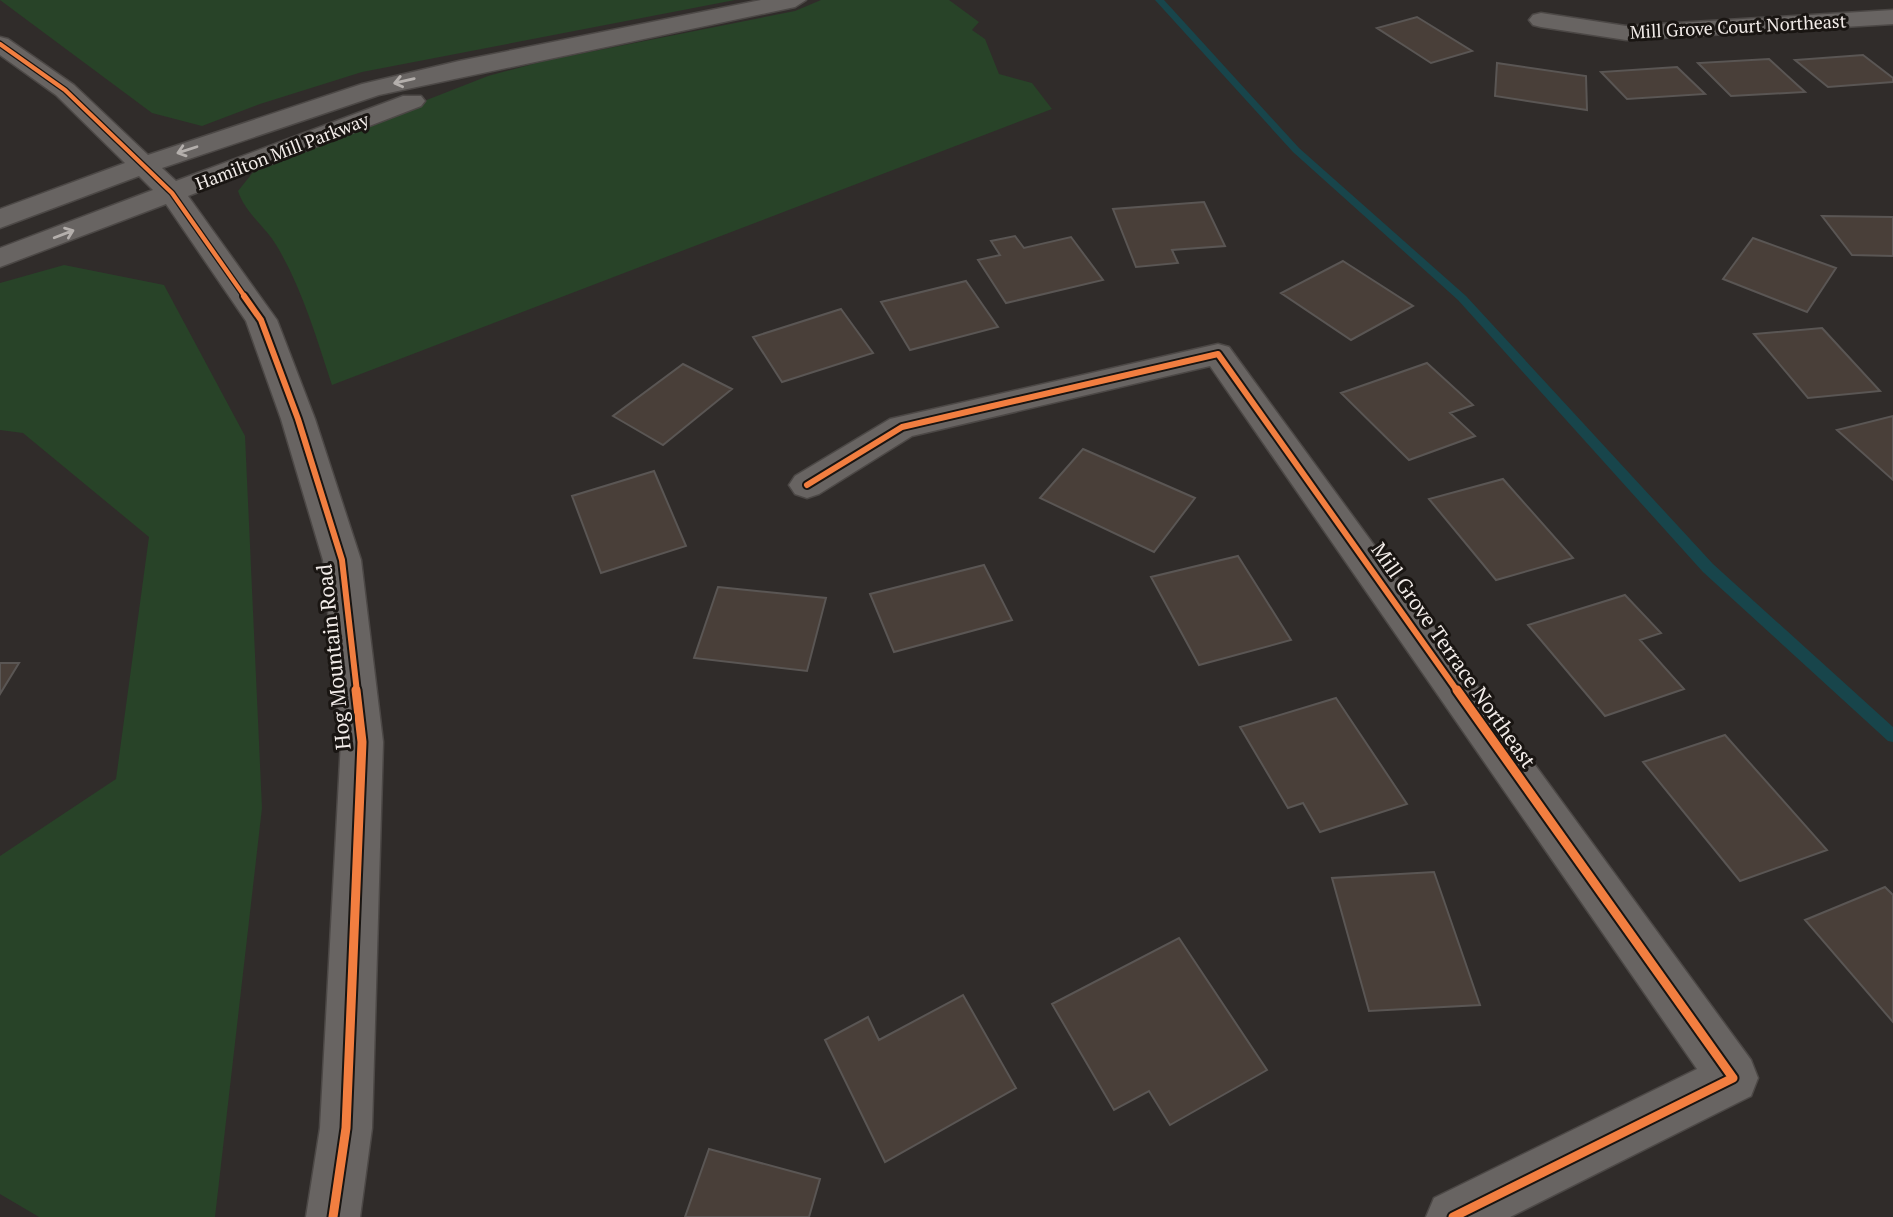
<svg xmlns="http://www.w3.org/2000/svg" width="1893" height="1217" viewBox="0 0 1893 1217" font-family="'PT Serif',serif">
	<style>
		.green { fill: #284328 }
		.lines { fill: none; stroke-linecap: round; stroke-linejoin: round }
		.stream { fill: #18454b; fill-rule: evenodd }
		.building { fill: #493f39; stroke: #5a5654; stroke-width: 2 }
		.minor-casing { stroke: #4c4846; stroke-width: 3 }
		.tertiary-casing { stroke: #4c4846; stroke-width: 3 }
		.minor { fill: #686462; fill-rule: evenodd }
		.tertiary { fill: #686462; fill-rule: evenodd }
		.cycleway-far2-casing { stroke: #191512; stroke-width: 7 }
		.cycleway-far1-casing { stroke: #191512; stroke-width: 10 }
		.cycleway-casing { stroke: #191512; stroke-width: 13 }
		.cycleway-far2 { stroke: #f27e40; stroke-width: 4.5 }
		.cycleway-far1 { stroke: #f27e40; stroke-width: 6 }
		.cycleway { stroke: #f27e40; stroke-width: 9 }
		.oneway { stroke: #b4afac }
		.labels { text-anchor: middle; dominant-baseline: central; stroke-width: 6; stroke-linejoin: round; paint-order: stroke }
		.far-street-label { font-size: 18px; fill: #f2ece9; stroke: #191512 }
		.street-label { font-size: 21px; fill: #f2ece9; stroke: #191512 }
	</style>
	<rect width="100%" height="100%" fill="#302c2a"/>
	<path class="green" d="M 0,0 L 735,0 L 362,72 L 260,104 L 202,126 L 152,113 Z
		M 821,0 L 949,0 L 979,22 L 972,30 L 985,39 L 999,74 L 1032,83 L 1052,109 L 332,385 C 316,337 303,291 278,248 C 266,226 246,215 238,191 L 258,166 L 488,76 L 544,61 L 795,11 Z
		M 64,265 L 164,285 L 245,436 L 262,808 L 215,1217 L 39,1217 L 0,1194 L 0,856 L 116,779 L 149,537 L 23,433 L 0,430 L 0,283 Z"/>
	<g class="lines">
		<path class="stream" d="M 1155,0 L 1164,0 L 1299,148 L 1466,296 L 1713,564 L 1893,727 L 1893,742 L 1888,741 L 1703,572 L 1458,300 L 1293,152 Z"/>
	</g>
	<path class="building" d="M 1417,17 L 1472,51 L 1431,63 L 1377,28 Z
		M 1863,55 L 1893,78 L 1893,82 L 1828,87 L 1795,60 Z
		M 1769,59 L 1805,92 L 1731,96 L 1698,63 Z
		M 1497,63 L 1586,76 L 1587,110 L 1495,96 Z
		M 1677,67 L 1705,94 L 1627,99 L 1601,72 Z
		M 1204,202 L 1225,246 L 1172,250 L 1178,263 L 1136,267 L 1113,209 Z
		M 1822,216 L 1893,217 L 1893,256 L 1852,255 Z
		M 1015,236 L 1024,248 L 1071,237 L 1103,280 L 1006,303 L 978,260 L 1000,255 L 991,241 Z
		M 1753,238 L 1836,268 L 1807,312 L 1723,279 Z
		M 1343,261 L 1413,306 L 1351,340 L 1281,293 Z
		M 966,281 L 998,327 L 910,350 L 881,302 Z
		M 841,309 L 873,353 L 782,382 L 753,337 Z
		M 1822,328 L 1880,391 L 1808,398 L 1754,334 Z
		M 1427,363 L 1473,405 L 1450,413 L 1475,436 L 1409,460 L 1341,393 Z
		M 683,364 L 732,389 L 663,445 L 613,416 Z
		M 1893,416 L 1893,480 L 1837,430 Z
		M 1083,449 L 1195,498 L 1154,552 L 1040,498 Z
		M 654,471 L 686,546 L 601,573 L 572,496 Z
		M 1503,479 L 1573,558 L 1496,580 L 1429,499 Z
		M 1238,556 L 1291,640 L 1199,665 L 1151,577 Z
		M 984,565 L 1012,620 L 894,652 L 870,594 Z
		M 718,587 L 826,598 L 807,671 L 694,658 Z
		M 1625,595 L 1661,633 L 1640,640 L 1684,689 L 1605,716 L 1528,625 Z
		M 0,663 L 19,663 L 0,694 Z
		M 1336,698 L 1407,804 L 1320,832 L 1303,803 L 1288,808 L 1240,727 Z
		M 1725,735 L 1827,850 L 1740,881 L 1643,762 Z
		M 1434,872 L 1480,1005 L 1369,1011 L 1332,878 Z
		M 1885,887 L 1893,895 L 1893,1022 L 1805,920 Z
		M 1179,938 L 1267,1070 L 1170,1125 L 1149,1091 L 1114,1110 L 1052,1004 Z
		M 963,995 L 1016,1088 L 885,1162 L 825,1040 L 868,1017 L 879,1040 Z
		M 709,1149 L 820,1179 L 809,1217 L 685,1217 Z"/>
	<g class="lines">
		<defs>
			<path id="minor" d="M 1893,10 L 1893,24 L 1626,40 L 1541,27 L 1533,25 L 1529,20 L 1533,15 L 1541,13 L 1626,26 Z
				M 1218,344 L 1229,347 L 1751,1060 L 1758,1078 L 1751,1096 L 1510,1217 L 1426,1217 L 1434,1198 L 1697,1069 L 1210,366 L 912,436 L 819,494 L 807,498 L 795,494 L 789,485 L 795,476 L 890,419 Z"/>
			<path id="tertiary" d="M 761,0 L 806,0 L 795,7 L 379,95 L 162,168 L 176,181 L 403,96 L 421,96 L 425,101 L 421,106 L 188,196 L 277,320 L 315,419 L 361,560 L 383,742 L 372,1128 L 360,1217 L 306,1217 L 320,1128 L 341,742 L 323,560 L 281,419 L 246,321 L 166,204 L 0,267 L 0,248 L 153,190 L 139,176 L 0,228 L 0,209 L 125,163 L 56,95 L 0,55 L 0,37 L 8,39 L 74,85 L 148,155 L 362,84 L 459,61 Z"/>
		</defs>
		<use href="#minor" class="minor-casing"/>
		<use href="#tertiary" class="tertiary-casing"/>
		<use href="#minor" class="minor"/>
		<use href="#tertiary" class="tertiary"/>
		<defs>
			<path id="cycleway-far2" d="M 0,44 L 65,90 L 172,193 L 245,297"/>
			<path id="cycleway-far1" d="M 244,296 L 261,320 L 298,419 L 342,560 L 357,692
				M 807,485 L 902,427 L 1218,354 L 1458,692"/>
			<path id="cycleway" d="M 333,1217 L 346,1128 L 362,742 L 356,690
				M 1453,1217 L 1733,1078 L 1457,690"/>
		</defs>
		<use href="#cycleway-far2" class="cycleway-far2-casing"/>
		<use href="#cycleway-far1" class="cycleway-far1-casing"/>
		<use href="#cycleway" class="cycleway-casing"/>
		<use href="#cycleway-far2" class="cycleway-far2"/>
		<use href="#cycleway-far1" class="cycleway-far1"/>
		<use href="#cycleway" class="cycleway"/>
	</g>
	<defs><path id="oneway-shaft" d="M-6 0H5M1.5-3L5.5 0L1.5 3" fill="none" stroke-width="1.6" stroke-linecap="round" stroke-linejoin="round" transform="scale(1.75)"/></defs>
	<g class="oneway">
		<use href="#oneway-shaft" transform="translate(404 81) rotate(167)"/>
		<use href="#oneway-shaft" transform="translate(187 150) rotate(162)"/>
		<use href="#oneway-shaft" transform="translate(64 234) rotate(-21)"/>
	</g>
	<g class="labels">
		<g class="far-street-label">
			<text transform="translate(1738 26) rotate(-3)">Mill Grove Court Northeast</text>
			<text transform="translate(282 151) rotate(-21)">Hamilton Mill Parkway</text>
		</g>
		<g class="street-label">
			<text transform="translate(1454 655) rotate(55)">Mill Grove Terrace Northeast</text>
			<text transform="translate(333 657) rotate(-96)">Hog Mountain Road</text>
		</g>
	</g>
</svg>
